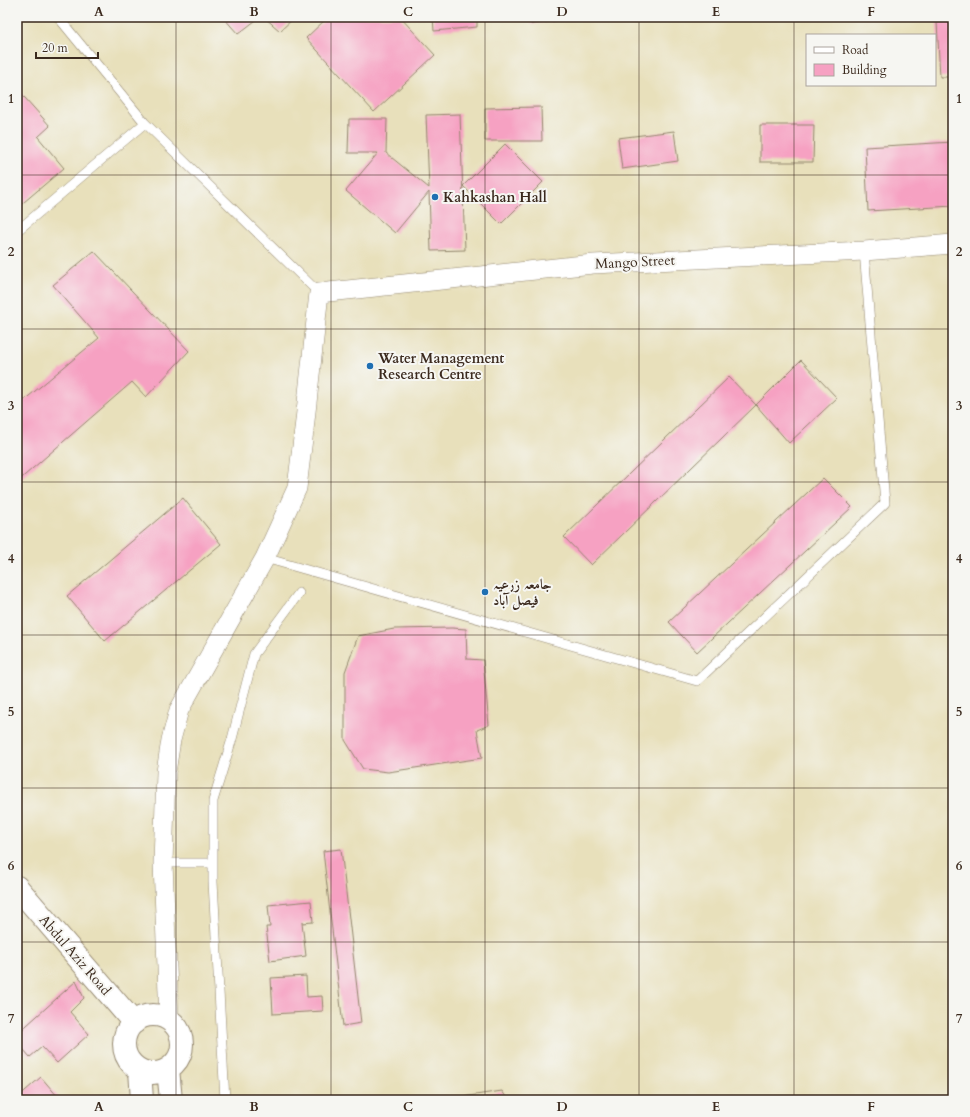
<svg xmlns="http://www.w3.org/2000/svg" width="970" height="1117" viewBox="0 0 970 1117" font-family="Cardo,Amiri,serif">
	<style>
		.building { fill: #f6a1c2 }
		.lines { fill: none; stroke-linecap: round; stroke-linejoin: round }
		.service-casing { stroke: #92856c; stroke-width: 10 }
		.minor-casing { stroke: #92856c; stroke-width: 20 }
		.tertiary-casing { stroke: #92856c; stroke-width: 24 }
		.service { stroke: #fff; stroke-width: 9 }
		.minor { stroke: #fff; stroke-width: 19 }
		.tertiary { stroke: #fff; stroke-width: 22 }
		.grid { fill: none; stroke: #3b2a1e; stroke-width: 1; stroke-opacity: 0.55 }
		.poi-dot { fill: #1f6fb2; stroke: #f6f6f2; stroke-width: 1.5 }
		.labels { text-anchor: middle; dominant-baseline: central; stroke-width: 4; stroke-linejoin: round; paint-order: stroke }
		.poi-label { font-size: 14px; font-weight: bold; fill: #3b2a1e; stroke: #f6f6f2; text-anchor: start }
		.street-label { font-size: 14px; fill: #3b2a1e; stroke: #f6f6f2 }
		.neatline { fill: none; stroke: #3b2a1e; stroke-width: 1.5 }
		.grid-label { font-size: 13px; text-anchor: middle; font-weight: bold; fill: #3b2a1e }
	</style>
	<rect width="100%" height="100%" fill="#f6f6f2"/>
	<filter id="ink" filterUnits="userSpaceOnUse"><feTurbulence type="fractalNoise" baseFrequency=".025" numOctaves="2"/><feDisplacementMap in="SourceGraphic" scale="8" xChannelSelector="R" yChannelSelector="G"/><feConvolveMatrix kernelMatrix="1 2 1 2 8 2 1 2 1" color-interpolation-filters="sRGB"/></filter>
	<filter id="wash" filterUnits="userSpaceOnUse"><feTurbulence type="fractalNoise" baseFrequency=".012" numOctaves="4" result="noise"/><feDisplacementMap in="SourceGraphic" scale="16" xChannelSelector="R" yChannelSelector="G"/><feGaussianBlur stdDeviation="0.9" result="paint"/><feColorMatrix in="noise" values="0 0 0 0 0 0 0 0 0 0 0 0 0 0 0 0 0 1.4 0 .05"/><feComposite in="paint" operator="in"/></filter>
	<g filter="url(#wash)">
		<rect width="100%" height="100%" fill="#e8e0bb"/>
		<g id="blocks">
			<path class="building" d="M 223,17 L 260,17 L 238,34 Z
				M 264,17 L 295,17 L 280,31 Z
				M 328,17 L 400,17 L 435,55 L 374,112 L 306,38 Z
				M 433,17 L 477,17 L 477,27 L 434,31 Z
				M 531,17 L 576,17 L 576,18 L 531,24 Z
				M 953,21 L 953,77 L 940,77 L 937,22 Z
				M 17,89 L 50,126 L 38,137 L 64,168 L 17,208 Z
				M 541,107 L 542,141 L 485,141 L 485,108 Z
				M 460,114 L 465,250 L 431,251 L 429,192 L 395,233 L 346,191 L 378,153 L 348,153 L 349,119 L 387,119 L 386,153 L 429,188 L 426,115 Z
				M 760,125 L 814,125 L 813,162 L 760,162 Z
				M 674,131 L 678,161 L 622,169 L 618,138 Z
				M 953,142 L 953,206 L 868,211 L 865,147 Z
				M 505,144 L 543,182 L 501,224 L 463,186 Z
				M 94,251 L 189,351 L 146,397 L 132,382 L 17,482 L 17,406 L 99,338 L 53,285 Z
				M 801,360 L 837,398 L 789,443 L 756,405 L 591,565 L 564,537 L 729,377 L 756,405 Z
				M 823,478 L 852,507 L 697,652 L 669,622 Z
				M 183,498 L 221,544 L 105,641 L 67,596 Z
				M 452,628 L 466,629 L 467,659 L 483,660 L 489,725 L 477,730 L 482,758 L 388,772 L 363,769 L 345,740 L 345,672 L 358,636 L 394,629 Z
				M 341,849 L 361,1023 L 343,1026 L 323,851 Z
				M 311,901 L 313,922 L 302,923 L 306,956 L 270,961 L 266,927 L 270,927 L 268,905 Z
				M 306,976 L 307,997 L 322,996 L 323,1011 L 273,1014 L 271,978 Z
				M 76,981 L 84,998 L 70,1012 L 89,1034 L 57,1063 L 42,1047 L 30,1057 L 17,1042 L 17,1034 Z
				M 41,1077 L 58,1097 L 57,1100 L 17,1100 L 17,1098 Z
				M 502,1091 L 508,1100 L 460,1100 L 462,1097 Z"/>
		</g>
	</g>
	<g filter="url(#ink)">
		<use href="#blocks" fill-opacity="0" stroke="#92856c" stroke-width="1"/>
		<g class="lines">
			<defs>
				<path id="service" d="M 58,17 L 145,123 L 319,293
					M 17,231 L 145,123
					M 265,558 L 697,681 L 885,503 L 864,251
					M 163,863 L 213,863
					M 225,1100 L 213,882 L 213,801 L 232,739 L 254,654 L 299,593"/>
				<path id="minor" d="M 169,1019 L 163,863 L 166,772 L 171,740 L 179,710 L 265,558 L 297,488 L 304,430 L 319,293 L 593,264 L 864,251 L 953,244"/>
				<path id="tertiary" d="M 17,887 L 134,1023
					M124 1044a29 29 0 1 1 58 0a29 29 0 1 1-58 0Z
					M 168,1069 L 171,1100
					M 140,1070 L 142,1100"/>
			</defs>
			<use href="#service" class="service-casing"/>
			<use href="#minor" class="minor-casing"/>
			<use href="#tertiary" class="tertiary-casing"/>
			<use href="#service" class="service"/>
			<use href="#minor" class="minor"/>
			<use href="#tertiary" class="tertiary"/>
		</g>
	</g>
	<path class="grid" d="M 176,17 L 176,1100M 331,17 L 331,1100M 485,17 L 485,1100M 639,17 L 639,1100M 794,17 L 794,1100M 17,175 L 953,175M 17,329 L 953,329M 17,482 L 953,482M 17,635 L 953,635M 17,788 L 953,788M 17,942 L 953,942"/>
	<g class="poi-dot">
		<circle cx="435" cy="197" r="4"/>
		<circle cx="370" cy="366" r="4"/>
		<circle cx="485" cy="592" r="4"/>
	</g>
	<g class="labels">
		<g class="poi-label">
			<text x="443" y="197">Kahkashan Hall</text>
			<text x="378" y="358">Water Management<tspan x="378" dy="16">Research Centre</tspan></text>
			<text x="493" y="584">جامعہ زرعیہ<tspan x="493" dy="16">فیصل آباد</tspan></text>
		</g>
		<g class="street-label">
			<text transform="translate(635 262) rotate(-3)">Mango Street</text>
			<text transform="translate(75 955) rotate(49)">Abdul Aziz Road</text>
		</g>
	</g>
	<rect width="970" height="1117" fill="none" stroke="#f6f6f2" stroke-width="44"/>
	<rect x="806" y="34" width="130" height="52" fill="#f6f6f2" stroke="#aba49d"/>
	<rect x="814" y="47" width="20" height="6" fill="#ffffff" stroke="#aba49d"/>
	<text x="842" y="54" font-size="12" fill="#3b2a1e">Road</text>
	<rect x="814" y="64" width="20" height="12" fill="#f6a1c2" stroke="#aba49d"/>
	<text x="842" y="74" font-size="12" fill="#3b2a1e">Building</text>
	<path d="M36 52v6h62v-6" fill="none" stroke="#3b2a1e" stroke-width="2"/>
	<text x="42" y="52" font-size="12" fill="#3b2a1e" stroke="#f6f6f2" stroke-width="3" paint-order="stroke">20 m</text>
	<rect x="22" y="22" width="926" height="1073" class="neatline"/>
	<g class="grid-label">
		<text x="99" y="16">A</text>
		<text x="254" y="16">B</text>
		<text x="408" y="16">C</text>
		<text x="562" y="16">D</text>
		<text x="716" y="16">E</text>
		<text x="871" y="16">F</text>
		<text x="11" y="103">1</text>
		<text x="959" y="103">1</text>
		<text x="11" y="256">2</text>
		<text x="959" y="256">2</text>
		<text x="11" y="410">3</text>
		<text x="959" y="410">3</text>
		<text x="11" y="563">4</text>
		<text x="959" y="563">4</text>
		<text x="11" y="716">5</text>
		<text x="959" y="716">5</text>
		<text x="11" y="870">6</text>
		<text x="959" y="870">6</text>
		<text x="11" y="1023">7</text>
		<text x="959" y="1023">7</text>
		<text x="99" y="1111">A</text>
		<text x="254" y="1111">B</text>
		<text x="408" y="1111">C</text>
		<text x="562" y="1111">D</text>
		<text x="716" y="1111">E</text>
		<text x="871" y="1111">F</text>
	</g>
</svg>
